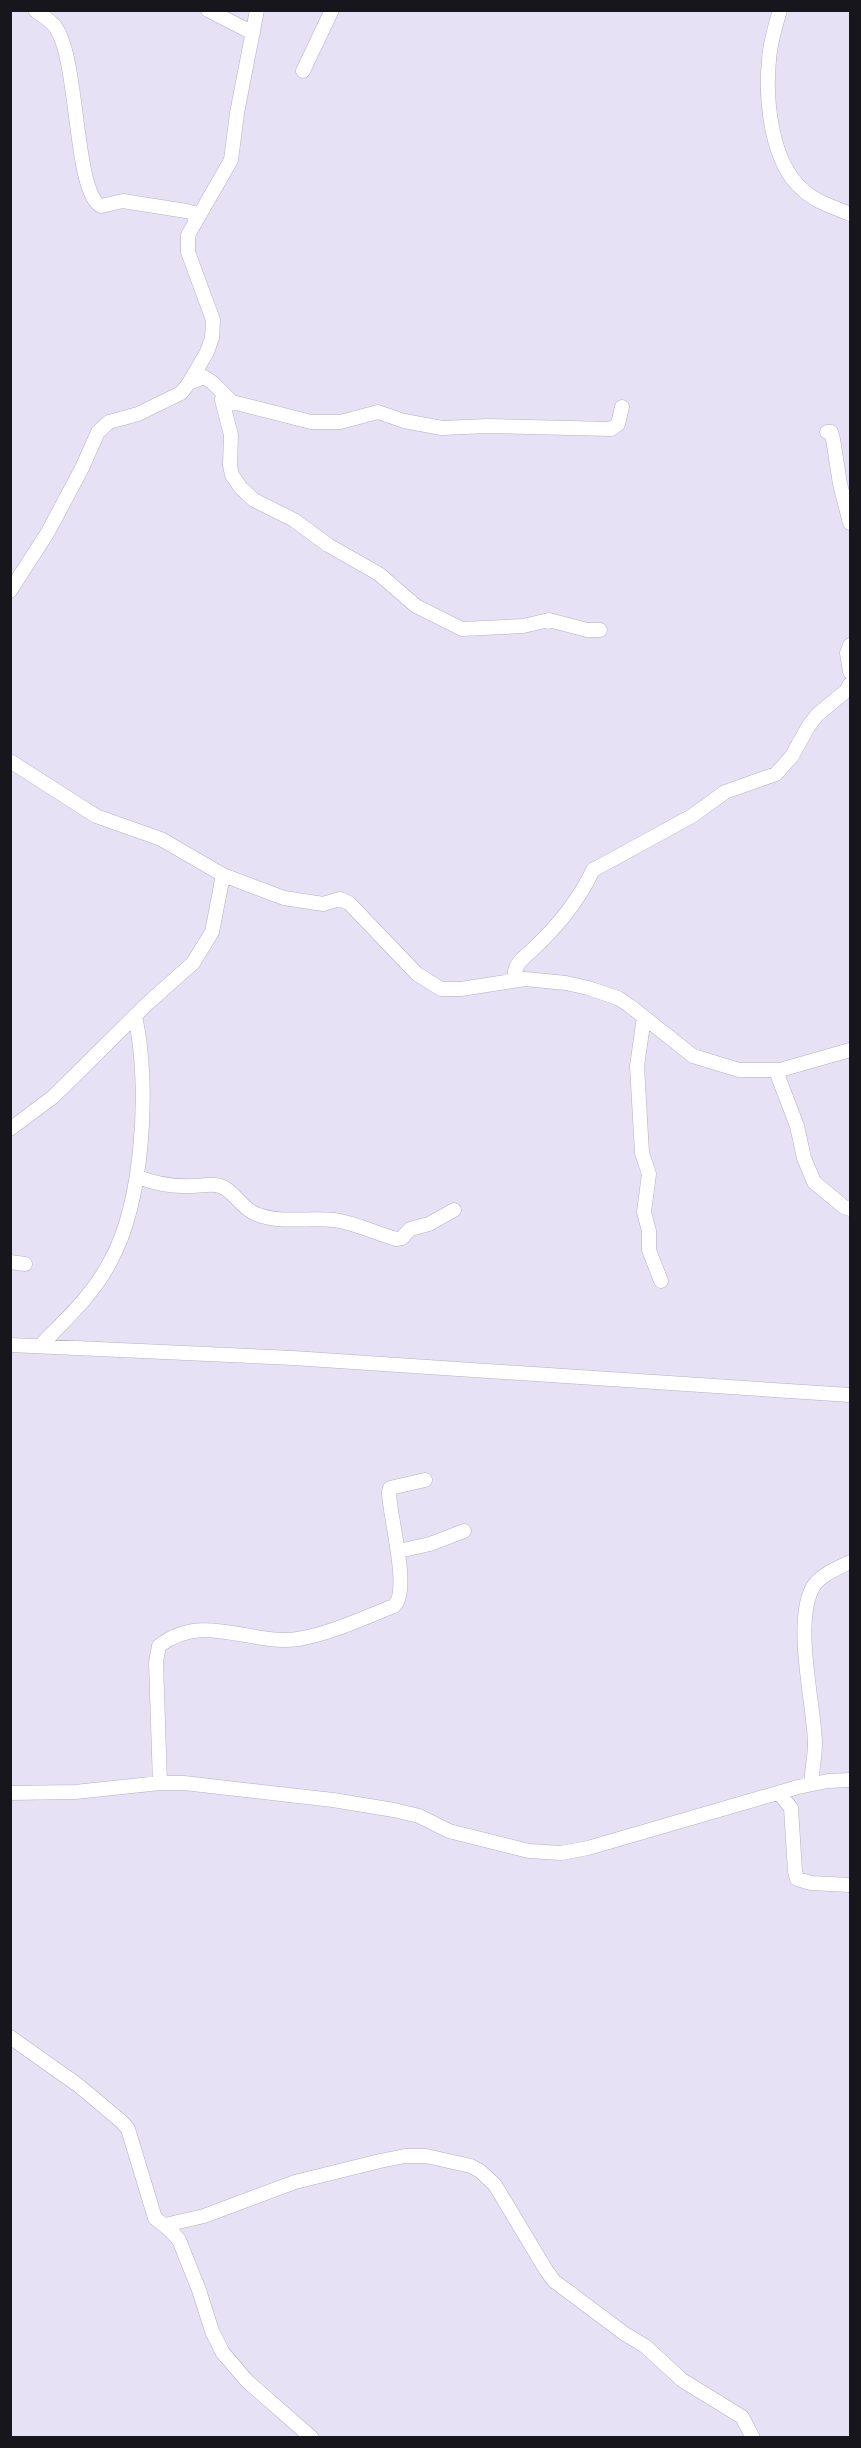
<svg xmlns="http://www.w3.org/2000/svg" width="861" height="2448" viewBox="0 0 861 2448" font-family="'Space Grotesk',sans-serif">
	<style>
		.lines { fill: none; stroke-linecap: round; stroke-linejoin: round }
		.minor-casing { stroke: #b5b0c3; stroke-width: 15 }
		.minor { stroke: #fff; stroke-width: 14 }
	</style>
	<rect width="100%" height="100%" fill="#e6e1f5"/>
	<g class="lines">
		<defs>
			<path id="minor" d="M 35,10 C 41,15 52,21 56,28 C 79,61 74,193 101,206 L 123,201 L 186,211 L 197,214 L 194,225
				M 208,10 L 253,33
				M 780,10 C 775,27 770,43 769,60 C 765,99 771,162 802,189 C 815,202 834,207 850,214
				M 303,71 L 332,10
				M 189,383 L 204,377 L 213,383 L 232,402 L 311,422 L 340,422 L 378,412 L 404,421 L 442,428 L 487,426 L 611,429 L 618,424 L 622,407
				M 223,394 L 222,400 L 231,435 L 230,465 L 232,475 L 241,488 L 254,500 L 294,520 L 328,545 L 379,574 L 416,606 L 462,629 L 523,626 L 549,620 L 587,630 L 600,630
				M 827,432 L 831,432 L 833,439 L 840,484 L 850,523
				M 10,591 L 48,532 L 82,468 L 98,432 L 109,422 L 138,414 L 181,393 L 189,383 L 207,352 L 212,338 L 213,320 L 188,252 L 188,235 L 231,160 L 237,113 L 257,10
				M 850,645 L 847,653 L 850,672
				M 10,761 L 96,816 L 161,839 L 223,875 L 284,898 L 323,904 L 340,899 L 349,903 L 417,974 L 441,989 L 461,989 L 525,979 L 566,983 L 588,988 L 618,998 L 630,1006 L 693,1056 L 739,1070 L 780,1070 L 850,1050
				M 519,979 L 515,972 C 516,962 526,956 532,950 C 557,927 579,900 593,870 L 692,816 L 725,792 L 776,774 L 792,756 L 808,727 L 817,715 L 846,691 L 850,684
				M 644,1017 L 637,1066 L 642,1153 L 649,1174 L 644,1212 L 649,1231 L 649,1250 L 661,1281
				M 776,1071 L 797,1126 L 804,1158 L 814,1182 L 844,1207 L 850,1209
				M 10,1129 L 53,1097 L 148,1003 L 193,963 L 212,932 L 223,875
				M 138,1177 C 156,1184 173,1187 192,1186 C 200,1186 208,1184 215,1185 C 232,1186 240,1208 256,1214 C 281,1224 308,1217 334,1220 C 356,1223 375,1233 396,1239 L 402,1238 L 410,1229 L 429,1224 L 454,1210
				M 10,1262 L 25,1264
				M 10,1345 L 293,1358 L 850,1395
				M 40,1346 C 65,1320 93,1295 110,1262 C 144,1201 150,1083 135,1016
				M 399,1551 L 430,1544 L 464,1531
				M 160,1783 L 156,1662 L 159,1646 C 204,1611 250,1646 298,1639 C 330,1634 363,1618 394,1606 C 411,1591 389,1515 389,1492 L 390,1488 L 425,1480
				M 811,1784 C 812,1770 815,1756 815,1743 C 814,1704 793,1622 813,1587 C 820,1575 838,1568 850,1562
				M 10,1793 L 75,1792 L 160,1783 L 184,1783 L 333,1800 L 394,1810 L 419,1816 L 449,1831 L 529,1851 L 561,1853 L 588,1848 L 798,1787 L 828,1781 L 850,1780
				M 779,1793 L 791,1808 L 795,1871 L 797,1879 L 811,1883 L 850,1885
				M 10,2037 L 78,2085 L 122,2122 L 128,2129 L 155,2218 L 170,2230 L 179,2240 L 199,2290 L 212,2331 L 223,2353 L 247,2381 L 312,2438
				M 165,2225 L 204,2216 L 295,2182 L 380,2161 L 405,2156 L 426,2156 L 471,2166 L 480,2171 L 495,2185 L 546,2270 L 554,2281 L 625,2334 L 645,2346 L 682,2380 L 742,2417 L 753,2438"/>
		</defs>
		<use href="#minor" class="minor-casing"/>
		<use href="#minor" class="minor"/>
	</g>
	<rect width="861" height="2448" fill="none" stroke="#18161d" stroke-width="24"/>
</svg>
